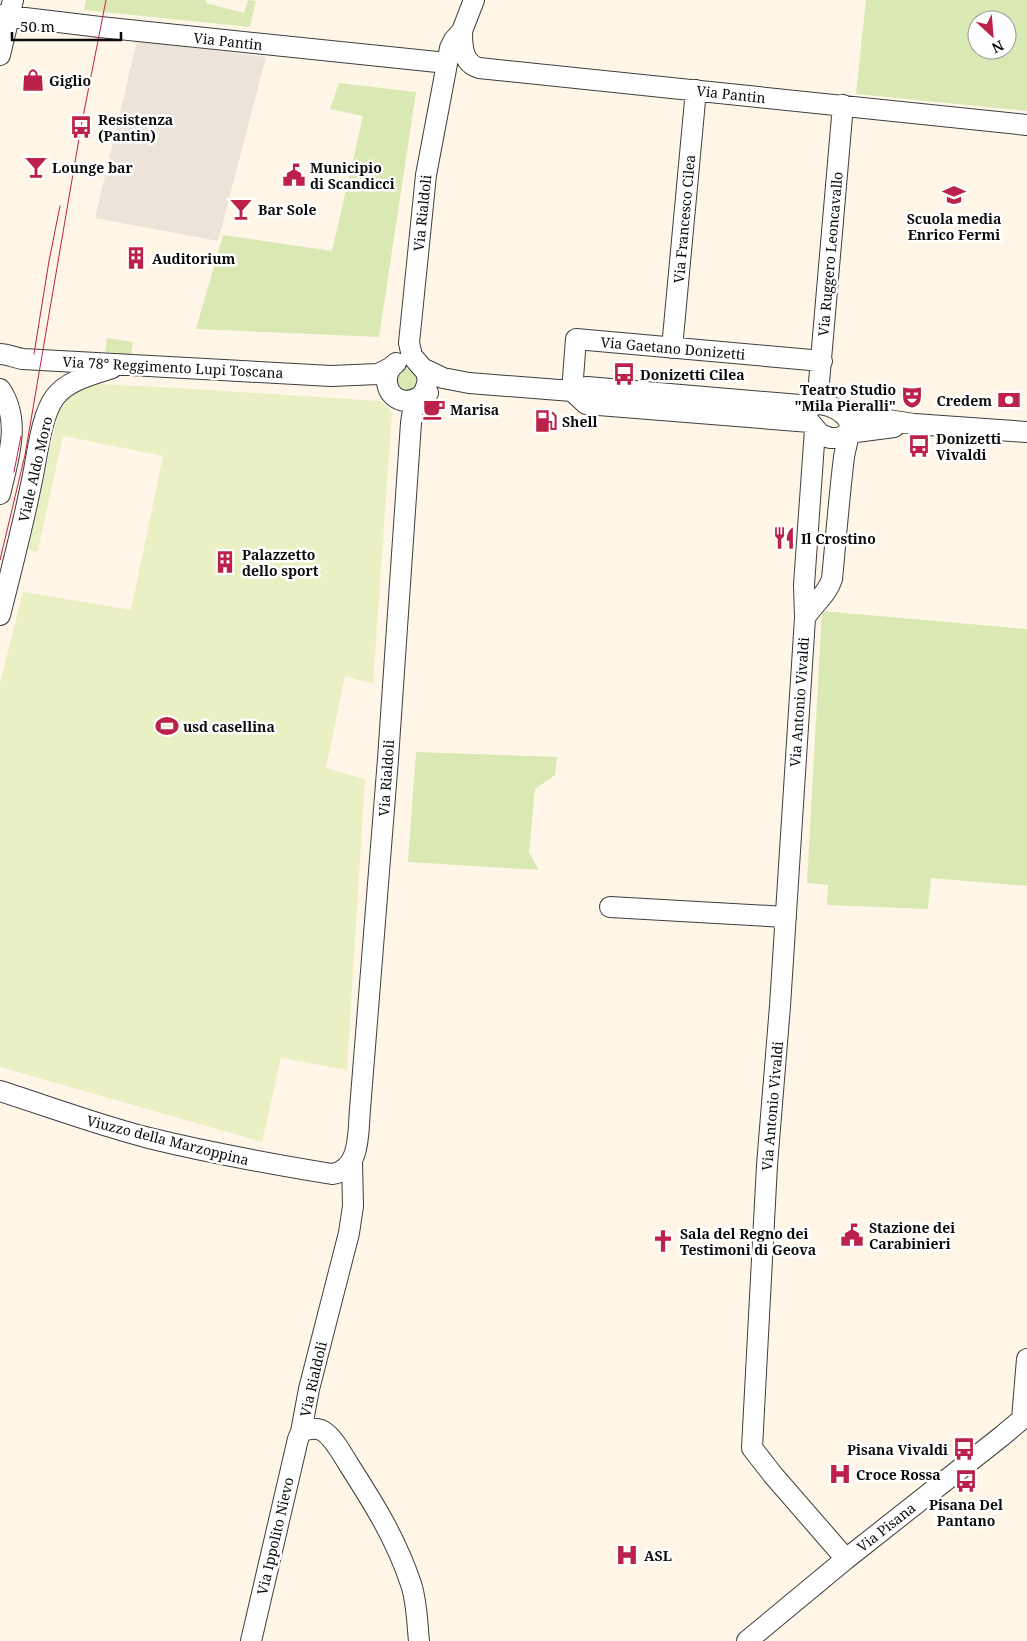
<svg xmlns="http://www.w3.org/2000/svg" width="1027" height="1641" viewBox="0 0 1027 1641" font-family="'Noto Serif',serif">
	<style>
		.green { fill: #dae9b3; fill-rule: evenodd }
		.pitch { fill: #eaf0c4 }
		.plaza { fill: #ede4d9 }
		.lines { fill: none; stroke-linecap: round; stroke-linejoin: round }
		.minor-casing { stroke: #3e3e3e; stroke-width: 22 }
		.minor { stroke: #fff; stroke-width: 20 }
		.tram { stroke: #bc2249; stroke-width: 1 }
		.labels { text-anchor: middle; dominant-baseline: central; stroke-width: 5; stroke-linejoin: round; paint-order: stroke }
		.street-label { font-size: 14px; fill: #0b0b0b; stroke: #fff }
		.poi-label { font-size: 14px; font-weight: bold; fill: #0b0b0b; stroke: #fff; text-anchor: start }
	</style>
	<rect width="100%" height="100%" fill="#fff6e8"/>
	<path class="green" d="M 86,0 L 206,0 L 206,3 L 244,13 L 248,0 L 256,1 L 250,27 L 84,10 Z
		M 866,0 L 1027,0 L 1027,111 L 856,94 ZM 977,20 L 1007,20 L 1007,50 L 977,50 Z
		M 339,83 L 416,92 L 379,337 L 196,329 L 223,235 L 332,251 L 363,116 L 330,109 Z
		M 107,338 L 133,342 L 131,355 L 105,352 Z
		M396 380a11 11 0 1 1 22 0a11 11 0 1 1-22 0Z
		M 822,611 L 1027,629 L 1027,886 L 931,878 L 928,909 L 827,905 L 828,885 L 807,883 Z
		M 416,752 L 557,757 L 555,775 L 535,789 L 529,853 L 539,870 L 408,862 Z"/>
	<path class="pitch" d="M 95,384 L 180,388 L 379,401 L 387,406 L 392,413 L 373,684 L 345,676 L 326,768 L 365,779 L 347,1070 L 281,1058 L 262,1142 L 0,1067 L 0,683 L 23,592 L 131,610 L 163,456 L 63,436 L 38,550 L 34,552 L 28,548 L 57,417 C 64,398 77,390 95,384 Z"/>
	<path class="plaza" d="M 137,41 L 266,57 L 218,241 L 95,218 Z"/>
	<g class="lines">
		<defs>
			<path id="minor" d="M 0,15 L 100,27 L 447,63
				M 462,31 C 462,45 462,63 479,68 L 1027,125
				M 0,55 L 13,0
				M 672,348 L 696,90
				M 0,354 C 8,354 15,358 23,359 L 331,376 L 378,374 L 390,368
				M 396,363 C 381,374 385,399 406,401 C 414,401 421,396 428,393
				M 424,369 L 443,378 L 469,383 L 572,391 L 587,387 L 812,406 C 823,400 846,411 850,424 C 851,429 845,450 844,457 C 839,498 836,538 832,579 C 827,595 813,604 805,618
				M 0,389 C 22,421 8,459 0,494
				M 572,391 L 576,339 L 822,361
				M 572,391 L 586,404 L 810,422
				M 819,404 L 818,394 L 843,105
				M 843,414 L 862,416 L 914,424 L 1027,432
				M 809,421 L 820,434 L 830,438 L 839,438 L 848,433 L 894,427
				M 815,429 L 804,585 L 805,618 L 780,1006 L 767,1165 L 752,1448 L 773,1475 L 846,1559
				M 0,615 C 11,572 22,529 31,485 C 37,460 40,417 55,397 C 68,380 92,375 112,368
				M 610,907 L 786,917
				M 0,1091 C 50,1107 98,1125 149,1138 C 210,1153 271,1164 332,1174 C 361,1170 358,1132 360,1109 L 388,759 L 411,423 L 413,410 L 425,390 L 428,381 L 426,372 L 412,356 L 409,343 L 426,175 L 450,48 L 454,40 L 462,31 L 474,0
				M 1022,1419 L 1027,1359
				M 301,1432 C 308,1429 316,1427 323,1431 C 334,1438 342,1454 349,1465 C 374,1504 396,1539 411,1584 C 417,1602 417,1622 419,1641
				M 251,1641 L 298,1439 L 301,1432 L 309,1389 L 349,1233 L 353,1206 L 352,1161
				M 747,1641 L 846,1559 L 1002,1436 L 1027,1415"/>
		</defs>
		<use href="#minor" class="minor-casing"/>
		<use href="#minor" class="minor"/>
		<path class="tram" d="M 34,354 L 49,261 L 60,206
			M 14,472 L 21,436
			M 0,560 L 25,455 L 81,127 L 106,0"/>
	</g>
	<defs>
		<symbol id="shop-bare" viewBox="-9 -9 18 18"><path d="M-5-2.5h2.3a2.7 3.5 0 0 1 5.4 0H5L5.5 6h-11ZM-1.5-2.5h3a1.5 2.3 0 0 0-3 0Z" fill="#bc2249" stroke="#fff" stroke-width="2.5" paint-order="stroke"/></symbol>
		<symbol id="bus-bare" viewBox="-9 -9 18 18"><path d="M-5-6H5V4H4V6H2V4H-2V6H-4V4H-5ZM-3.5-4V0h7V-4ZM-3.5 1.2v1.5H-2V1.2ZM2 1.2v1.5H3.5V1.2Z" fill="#bc2249" stroke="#fff" stroke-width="2.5" paint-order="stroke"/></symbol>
		<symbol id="bar-bare" viewBox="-9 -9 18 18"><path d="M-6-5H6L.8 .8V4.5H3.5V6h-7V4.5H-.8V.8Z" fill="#bc2249" stroke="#fff" stroke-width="2.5" paint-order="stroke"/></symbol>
		<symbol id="civic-bare" viewBox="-9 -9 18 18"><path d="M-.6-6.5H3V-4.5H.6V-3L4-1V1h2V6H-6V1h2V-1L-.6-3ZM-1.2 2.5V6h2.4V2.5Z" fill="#bc2249" stroke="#fff" stroke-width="2.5" paint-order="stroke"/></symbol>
		<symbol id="school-bare" viewBox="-9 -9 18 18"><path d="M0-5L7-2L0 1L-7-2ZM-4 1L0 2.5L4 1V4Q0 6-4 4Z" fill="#bc2249" stroke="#fff" stroke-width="2.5" paint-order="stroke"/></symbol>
		<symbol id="building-bare" viewBox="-9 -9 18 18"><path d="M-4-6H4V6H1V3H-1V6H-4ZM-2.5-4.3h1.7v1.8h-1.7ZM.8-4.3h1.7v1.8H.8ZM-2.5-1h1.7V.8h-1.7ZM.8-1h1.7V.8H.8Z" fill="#bc2249" stroke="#fff" stroke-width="2.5" paint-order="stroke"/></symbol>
		<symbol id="theatre-bare" viewBox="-9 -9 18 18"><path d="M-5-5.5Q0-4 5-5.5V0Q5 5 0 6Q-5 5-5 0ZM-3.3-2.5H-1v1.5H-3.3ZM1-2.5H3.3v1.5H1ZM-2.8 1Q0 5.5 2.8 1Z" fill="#bc2249" stroke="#fff" stroke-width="2.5" paint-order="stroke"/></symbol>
		<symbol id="bank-bare" viewBox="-9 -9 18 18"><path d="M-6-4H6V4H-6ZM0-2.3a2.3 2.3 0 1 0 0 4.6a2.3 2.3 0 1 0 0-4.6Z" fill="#bc2249" stroke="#fff" stroke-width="2.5" paint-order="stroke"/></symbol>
		<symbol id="cafe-bare" viewBox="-9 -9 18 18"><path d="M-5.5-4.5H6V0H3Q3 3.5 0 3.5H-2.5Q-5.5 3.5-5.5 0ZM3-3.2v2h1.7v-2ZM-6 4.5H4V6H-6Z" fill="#bc2249" stroke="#fff" stroke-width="2.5" paint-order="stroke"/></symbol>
		<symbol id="fuel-bare" viewBox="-9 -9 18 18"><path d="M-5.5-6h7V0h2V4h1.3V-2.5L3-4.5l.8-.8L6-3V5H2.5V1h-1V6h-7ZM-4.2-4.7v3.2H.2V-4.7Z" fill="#bc2249" stroke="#fff" stroke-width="2.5" paint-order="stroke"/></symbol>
		<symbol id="restaurant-bare" viewBox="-9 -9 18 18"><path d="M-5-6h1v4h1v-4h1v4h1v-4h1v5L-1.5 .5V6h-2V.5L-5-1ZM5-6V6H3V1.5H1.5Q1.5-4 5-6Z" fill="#bc2249" stroke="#fff" stroke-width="2.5" paint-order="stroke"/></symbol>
		<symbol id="stadium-bare" viewBox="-9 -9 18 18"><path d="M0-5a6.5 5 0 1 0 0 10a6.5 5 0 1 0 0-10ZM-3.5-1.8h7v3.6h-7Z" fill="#bc2249" stroke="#fff" stroke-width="2.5" paint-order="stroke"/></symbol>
		<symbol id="church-bare" viewBox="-9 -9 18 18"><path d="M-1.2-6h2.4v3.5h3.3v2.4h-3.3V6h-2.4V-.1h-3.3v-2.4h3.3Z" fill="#bc2249" stroke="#fff" stroke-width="2.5" paint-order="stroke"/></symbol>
		<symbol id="hospital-bare" viewBox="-9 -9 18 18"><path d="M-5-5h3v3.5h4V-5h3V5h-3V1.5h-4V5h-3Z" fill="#bc2249" stroke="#fff" stroke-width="2.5" paint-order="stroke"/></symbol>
	</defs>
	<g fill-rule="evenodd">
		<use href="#shop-bare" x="17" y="64" width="32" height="32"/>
		<use href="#bus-bare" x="65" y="111" width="32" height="32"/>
		<use href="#bar-bare" x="20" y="151" width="32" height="32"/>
		<use href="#civic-bare" x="278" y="159" width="32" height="32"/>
		<use href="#school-bare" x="938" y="179" width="32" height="32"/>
		<use href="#bar-bare" x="225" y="193" width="32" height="32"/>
		<use href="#building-bare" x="120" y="242" width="32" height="32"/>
		<use href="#bus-bare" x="608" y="358" width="32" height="32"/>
		<use href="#theatre-bare" x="896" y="381" width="32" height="32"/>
		<use href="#bank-bare" x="993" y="384" width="32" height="32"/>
		<use href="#cafe-bare" x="418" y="393" width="32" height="32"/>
		<use href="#fuel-bare" x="530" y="405" width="32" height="32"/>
		<use href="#bus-bare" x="903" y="430" width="32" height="32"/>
		<use href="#restaurant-bare" x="768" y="522" width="32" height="32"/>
		<use href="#building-bare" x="209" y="546" width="32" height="32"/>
		<use href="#stadium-bare" x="151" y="710" width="32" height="32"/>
		<use href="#civic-bare" x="836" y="1219" width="32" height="32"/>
		<use href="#church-bare" x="647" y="1225" width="32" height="32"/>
		<use href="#bus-bare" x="948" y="1433" width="32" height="32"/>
		<use href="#hospital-bare" x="824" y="1458" width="32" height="32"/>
		<use href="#bus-bare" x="950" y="1465" width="32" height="32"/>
		<use href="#hospital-bare" x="611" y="1539" width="32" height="32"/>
	</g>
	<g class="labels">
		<g class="street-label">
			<text transform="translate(228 41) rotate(6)">Via Pantin</text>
			<text transform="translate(731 94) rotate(6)">Via Pantin</text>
			<text transform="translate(422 213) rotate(-84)">Via Rialdoli</text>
			<text transform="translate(684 219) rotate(-85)">Via Francesco Cilea</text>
			<text transform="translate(830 254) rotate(-85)">Via Ruggero Leoncavallo</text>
			<text transform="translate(673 348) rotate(5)">Via Gaetano Donizetti</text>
			<text transform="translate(173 367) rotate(3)">Via 78° Reggimento Lupi Toscana</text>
			<text transform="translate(35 469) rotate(-77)">Viale Aldo Moro</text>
			<text transform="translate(799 702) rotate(-86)">Via Antonio Vivaldi</text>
			<text transform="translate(386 778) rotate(-86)">Via Rialdoli</text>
			<text transform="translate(772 1106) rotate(-85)">Via Antonio Vivaldi</text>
			<text transform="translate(168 1140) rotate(14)">Viuzzo della Marzoppina</text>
			<text transform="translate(313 1379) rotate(-77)">Via Rialdoli</text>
			<text transform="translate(886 1527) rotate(-38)">Via Pisana</text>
			<text transform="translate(275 1536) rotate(-77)">Via Ippolito Nievo</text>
		</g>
		<g class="poi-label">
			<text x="49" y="80">Giglio</text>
			<text x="98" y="119">Resistenza<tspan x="98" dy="16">(Pantin)</tspan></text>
			<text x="52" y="167">Lounge bar</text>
			<text x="310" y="167">Municipio<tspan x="310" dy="16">di Scandicci</tspan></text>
			<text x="258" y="209">Bar Sole</text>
			<text x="954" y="218" text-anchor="middle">Scuola media<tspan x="954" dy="16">Enrico Fermi</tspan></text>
			<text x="152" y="258">Auditorium</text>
			<text x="640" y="374">Donizetti Cilea</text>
			<text x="896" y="389" text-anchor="end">Teatro Studio<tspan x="896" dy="16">"Mila Pieralli"</tspan></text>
			<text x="992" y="400" text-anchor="end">Credem</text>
			<text x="450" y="409">Marisa</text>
			<text x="562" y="421">Shell</text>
			<text x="936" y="438">Donizetti<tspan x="936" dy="16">Vivaldi</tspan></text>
			<text x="801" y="538">Il Crostino</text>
			<text x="242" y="554">Palazzetto<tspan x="242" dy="16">dello sport</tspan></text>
			<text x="183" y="726">usd casellina</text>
			<text x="869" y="1227">Stazione dei<tspan x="869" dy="16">Carabinieri</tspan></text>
			<text x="680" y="1233">Sala del Regno dei<tspan x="680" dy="16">Testimoni di Geova</tspan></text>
			<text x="948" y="1449" text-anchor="end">Pisana Vivaldi</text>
			<text x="856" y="1474">Croce Rossa</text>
			<text x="966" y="1504" text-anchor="middle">Pisana Del<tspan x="966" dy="16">Pantano</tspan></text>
			<text x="644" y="1555">ASL</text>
		</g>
	</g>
	<g transform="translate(992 35) rotate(154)"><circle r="24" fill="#ffffff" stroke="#9d9d9d"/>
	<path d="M0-4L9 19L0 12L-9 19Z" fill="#bc2249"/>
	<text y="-8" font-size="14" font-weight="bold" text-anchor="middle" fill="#0b0b0b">N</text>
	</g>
	<path d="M12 32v8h109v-8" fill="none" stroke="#0b0b0b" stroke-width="2.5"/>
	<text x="20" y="32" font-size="15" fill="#0b0b0b" stroke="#ffffff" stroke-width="4" paint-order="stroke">50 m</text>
</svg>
